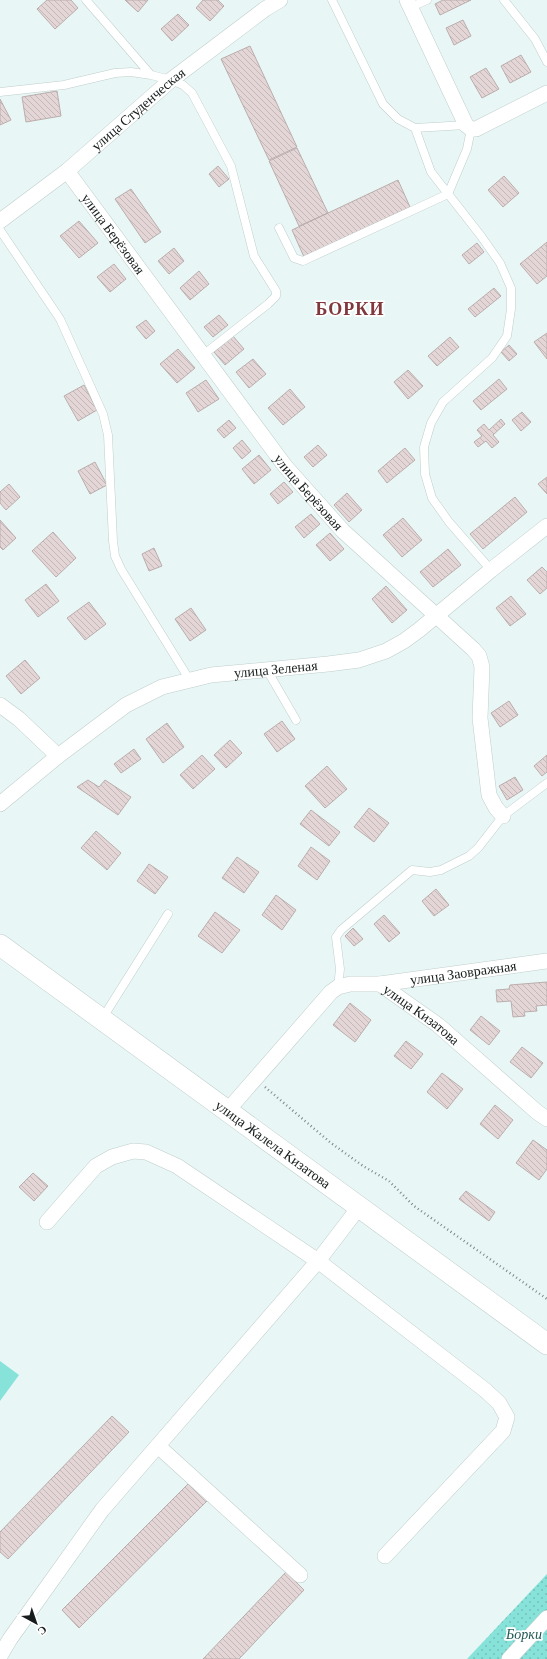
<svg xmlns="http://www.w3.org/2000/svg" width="547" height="1659" viewBox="0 0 547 1659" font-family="'Crimson Pro',serif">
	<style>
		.park { fill: url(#park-dots) }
		.pitch { fill: #87e2da }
		.building { fill: url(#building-back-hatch); stroke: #bbadad }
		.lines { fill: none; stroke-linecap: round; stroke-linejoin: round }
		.lane-casing { stroke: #bfcecc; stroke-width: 9 }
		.street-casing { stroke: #bfcecc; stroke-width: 16 }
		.secondary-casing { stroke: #bfcecc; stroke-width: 22 }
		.path { stroke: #7f8988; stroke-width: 2.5; stroke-dasharray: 1 3; stroke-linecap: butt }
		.lane { stroke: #fff; stroke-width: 8 }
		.street { stroke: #fff; stroke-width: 15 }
		.secondary { stroke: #fff; stroke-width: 21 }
		.labels { text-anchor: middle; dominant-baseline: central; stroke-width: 3.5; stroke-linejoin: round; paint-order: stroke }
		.street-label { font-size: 14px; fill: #171c1c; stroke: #fff }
		.park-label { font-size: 14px; font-style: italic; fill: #205954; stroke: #fff }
		.district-label { font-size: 18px; font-weight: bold; letter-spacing: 1px; fill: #81383c; stroke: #fff }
	</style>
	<defs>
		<pattern id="park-dots" width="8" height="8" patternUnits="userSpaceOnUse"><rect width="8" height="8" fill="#87e2da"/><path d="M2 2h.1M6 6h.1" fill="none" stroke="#74c1ba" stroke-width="1.8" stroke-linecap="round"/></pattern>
		<pattern id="building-back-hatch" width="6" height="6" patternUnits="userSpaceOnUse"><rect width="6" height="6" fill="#e4d6d6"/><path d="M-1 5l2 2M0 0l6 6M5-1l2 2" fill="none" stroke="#c3b7b7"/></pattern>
	</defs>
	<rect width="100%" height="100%" fill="#e8f7f5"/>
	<path class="park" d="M 547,1574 L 547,1659 L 467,1659 Z"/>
	<path class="pitch" d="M 0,1361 L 19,1375 L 0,1401 Z"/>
	<path class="building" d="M 47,0 L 71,0 L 78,8 L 55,29 L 37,9 Z
		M 125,0 L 148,0 L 138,12 Z
		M 203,0 L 218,0 L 224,6 L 210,21 L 196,8 Z
		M 443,0 L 471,0 L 440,15 L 435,4 Z
		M 178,14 L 189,25 L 172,41 L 161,29 Z
		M 463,20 L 471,36 L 454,45 L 446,28 Z
		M 250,46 L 297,147 L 269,160 L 221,59 Z
		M 521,55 L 531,72 L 510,83 L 501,66 Z
		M 486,68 L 499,89 L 482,98 L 470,77 Z
		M 57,91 L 61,116 L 26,122 L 22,97 Z
		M 0,99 L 11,120 L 0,125 Z
		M 297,148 L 328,213 L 299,226 L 269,161 Z
		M 218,166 L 229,179 L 219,187 L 209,174 Z
		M 504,176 L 519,193 L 503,207 L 488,190 Z
		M 398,180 L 410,207 L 304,257 L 292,230 Z
		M 131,189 L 161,232 L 145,243 L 115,199 Z
		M 79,221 L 98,243 L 79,258 L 60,236 Z
		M 547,242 L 547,276 L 537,284 L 520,264 Z
		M 477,243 L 484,252 L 469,264 L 462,255 Z
		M 174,248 L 184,261 L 169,274 L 158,261 Z
		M 114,264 L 126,279 L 110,292 L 97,277 Z
		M 199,271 L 209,284 L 190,300 L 180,288 Z
		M 494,288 L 501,296 L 475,317 L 468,309 Z
		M 219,315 L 228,325 L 213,337 L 204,327 Z
		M 146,320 L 155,331 L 146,339 L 136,327 Z
		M 547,333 L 547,359 L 534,342 Z
		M 233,336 L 244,349 L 225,365 L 214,352 Z
		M 450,337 L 459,347 L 437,366 L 428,356 Z
		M 509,345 L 517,354 L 509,361 L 501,352 Z
		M 178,349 L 195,368 L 177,383 L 160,364 Z
		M 253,359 L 266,374 L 249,388 L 236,372 Z
		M 408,370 L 423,386 L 408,399 L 394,382 Z
		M 499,379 L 507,389 L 481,410 L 473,401 Z
		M 206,380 L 219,399 L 198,412 L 186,393 Z
		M 84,385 L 97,410 L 78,421 L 64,396 Z
		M 290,389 L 305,407 L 283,425 L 268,408 Z
		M 522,412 L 531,422 L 521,431 L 512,420 Z
		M 501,419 L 505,424 L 493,435 L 499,442 L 492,448 L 486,441 L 478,447 L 474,442 L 482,436 L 477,430 L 484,424 L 489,430 Z
		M 229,420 L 236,428 L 224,438 L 217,430 Z
		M 242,440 L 251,451 L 242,459 L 233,448 Z
		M 318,445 L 327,455 L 313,467 L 304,457 Z
		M 405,448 L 415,460 L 387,483 L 378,471 Z
		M 259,455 L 271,470 L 254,484 L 242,469 Z
		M 95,462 L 107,485 L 90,494 L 78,471 Z
		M 547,477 L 547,494 L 538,484 Z
		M 284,482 L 293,492 L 278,504 L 270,494 Z
		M 9,484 L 20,497 L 6,510 L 0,503 L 0,492 Z
		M 347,493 L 362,510 L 349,522 L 334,505 Z
		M 515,497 L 527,512 L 483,549 L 470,534 Z
		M 311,514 L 320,524 L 304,538 L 295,527 Z
		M 403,518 L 422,540 L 402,557 L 383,535 Z
		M 0,520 L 16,538 L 3,550 L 0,547 Z
		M 53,532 L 76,558 L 56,577 L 32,551 Z
		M 330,533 L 344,549 L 330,561 L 316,545 Z
		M 154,548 L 162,566 L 149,571 L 142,554 Z
		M 448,549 L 461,565 L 433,587 L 420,572 Z
		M 542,567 L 547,572 L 547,588 L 540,594 L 527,580 Z
		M 46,584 L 59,601 L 38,617 L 25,600 Z
		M 386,586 L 407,610 L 392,623 L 372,599 Z
		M 511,596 L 526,614 L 510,626 L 496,608 Z
		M 89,602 L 106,624 L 85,640 L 67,618 Z
		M 191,608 L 206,630 L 190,641 L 175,619 Z
		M 25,660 L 40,678 L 21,694 L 6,676 Z
		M 509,701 L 518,715 L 500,727 L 491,713 Z
		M 282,721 L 295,739 L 277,752 L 264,734 Z
		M 167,723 L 184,747 L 163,763 L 146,739 Z
		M 230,740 L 242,753 L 226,768 L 214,755 Z
		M 134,749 L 141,759 L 121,773 L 114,764 Z
		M 202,755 L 215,769 L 193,789 L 180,775 Z
		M 547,755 L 547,772 L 542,776 L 534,766 Z
		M 327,766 L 347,789 L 325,808 L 305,786 Z
		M 515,777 L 523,790 L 507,800 L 499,786 Z
		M 88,780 L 99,787 L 105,780 L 131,797 L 118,815 L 77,787 Z
		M 369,808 L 389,823 L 374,842 L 354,827 Z
		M 311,810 L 340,832 L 329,846 L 300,824 Z
		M 96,831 L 121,853 L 107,870 L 81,848 Z
		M 311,847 L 330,861 L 317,880 L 298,866 Z
		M 237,857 L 259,872 L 244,893 L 222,878 Z
		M 149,864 L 168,877 L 155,894 L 137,881 Z
		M 436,889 L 449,905 L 434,916 L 422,901 Z
		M 276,895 L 296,910 L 282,930 L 262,915 Z
		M 215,912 L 240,930 L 222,953 L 198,936 Z
		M 384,915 L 400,933 L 389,942 L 374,924 Z
		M 353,928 L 363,939 L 354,946 L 345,936 Z
		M 547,982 L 547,1005 L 536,1006 L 537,1011 L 524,1012 L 525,1016 L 513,1017 L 511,1001 L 497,1002 L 496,990 L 509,989 L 510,985 Z
		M 350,1003 L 371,1020 L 355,1042 L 333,1025 Z
		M 481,1016 L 500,1031 L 489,1045 L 470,1030 Z
		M 406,1041 L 423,1054 L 411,1069 L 394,1056 Z
		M 522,1047 L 543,1063 L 531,1078 L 510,1062 Z
		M 442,1073 L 463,1089 L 447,1109 L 427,1092 Z
		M 495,1105 L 513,1120 L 498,1139 L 480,1124 Z
		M 533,1140 L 547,1150 L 547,1169 L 539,1180 L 516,1163 Z
		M 33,1173 L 48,1186 L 34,1201 L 19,1187 Z
		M 466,1191 L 495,1212 L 489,1221 L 459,1199 Z
		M 112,1416 L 129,1432 L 8,1559 L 0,1552 L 0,1532 Z
		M 190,1482 L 208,1500 L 79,1628 L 62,1610 Z
		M 286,1572 L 304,1590 L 239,1659 L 203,1659 Z"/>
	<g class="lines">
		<defs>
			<path id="lane" d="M 86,0 L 151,75
				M 332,0 L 383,104 L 398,119 L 415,128 L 431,172 L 481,236 L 500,263 L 511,288 L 511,309 L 507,336 L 492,358 L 443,402 L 431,423 L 424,447 L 425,474 L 432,498 L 449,522 L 491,570
				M 504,0 L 535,39 L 547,62
				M 411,7 L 427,0
				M 0,92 L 64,85 L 115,73 L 131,72 L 151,75 L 171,80 L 183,85 L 192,93 L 231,166 L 254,256 L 276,291 L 276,296 L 268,304 L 203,355
				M 415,128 L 466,125
				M 279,228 L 294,258 L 303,261 L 448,194 L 467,149 L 471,129
				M 0,230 L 60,319 L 103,414 L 108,435 L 113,541 L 115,556 L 121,569 L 189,679
				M 267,670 L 296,720
				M 338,987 L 340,969 L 336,937 L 341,930 L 412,870 L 430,872 L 441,870 L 469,856 L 478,848 L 503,816 L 547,783
				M 102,1019 L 168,914"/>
			<g id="street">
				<path d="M 407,0 L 466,125 L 471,129 L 476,129 L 547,93"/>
				<path id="s1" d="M 67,171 L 285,466 L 343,531 L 473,649 L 479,656 L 482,667 L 480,718 L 489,795 L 496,808 L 503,816"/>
				<path id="s2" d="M 0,221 L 67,171 L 171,80 L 265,9 L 280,0"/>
				<path d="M 0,705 L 19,719 L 58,756"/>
				<path id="s3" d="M 0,804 L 58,756 L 126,705 L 162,687 L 211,675 L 328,664 L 359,660 L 386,651 L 404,641 L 419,630 L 491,570 L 547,526"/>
				<path id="s4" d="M 380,984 L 547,961"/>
				<path id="s5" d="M 228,1110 L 331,992 L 338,987 L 350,984 L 380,984 L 438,1025 L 537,1112 L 547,1119"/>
				<path d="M 47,1222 L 96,1166 L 112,1157 L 133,1151 L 146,1152 L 177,1166 L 318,1261 L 485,1390 L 499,1403 L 507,1417 L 503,1431 L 385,1556"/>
				<path d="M 158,1446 L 300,1575"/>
				<path d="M 0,1656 L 10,1639 L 102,1510 L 318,1261 L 360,1206"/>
				<path d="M 509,1659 L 547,1618"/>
			</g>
			<g id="secondary">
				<path id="s6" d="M 0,945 L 547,1344"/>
			</g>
		</defs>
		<use href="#lane" class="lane-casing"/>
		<use href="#street" class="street-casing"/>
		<use href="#secondary" class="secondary-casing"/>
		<path class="path" d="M 265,1087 L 331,1143 L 363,1166 L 389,1181 L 414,1206 L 547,1299"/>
		<use href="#lane" class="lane"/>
		<use href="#street" class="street"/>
		<use href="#secondary" class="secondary"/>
	</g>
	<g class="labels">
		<g class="street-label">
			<text stroke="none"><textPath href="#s2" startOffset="178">улица Студенческая</textPath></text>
			<text stroke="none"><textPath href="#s1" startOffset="78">улица Берёзовая</textPath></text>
			<text stroke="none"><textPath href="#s1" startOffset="402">улица Берёзовая</textPath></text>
			<text stroke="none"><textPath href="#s3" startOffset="316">улица Зеленая</textPath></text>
			<text stroke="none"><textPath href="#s4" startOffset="84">улица Заовражная</textPath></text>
			<text stroke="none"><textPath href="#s5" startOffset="259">улица Кизатова</textPath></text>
			<text stroke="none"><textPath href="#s6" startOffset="338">улица Жалела Кизатова</textPath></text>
		</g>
		<g class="park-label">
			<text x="524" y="1634">Борки</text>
		</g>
		<g class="district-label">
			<text x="350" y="309">БОРКИ</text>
		</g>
	</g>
	<g transform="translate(36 1623) rotate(140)" stroke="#ffffff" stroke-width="3" paint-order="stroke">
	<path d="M0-3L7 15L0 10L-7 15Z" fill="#171c1c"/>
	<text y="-6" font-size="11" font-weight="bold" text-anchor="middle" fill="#171c1c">С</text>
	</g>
</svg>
